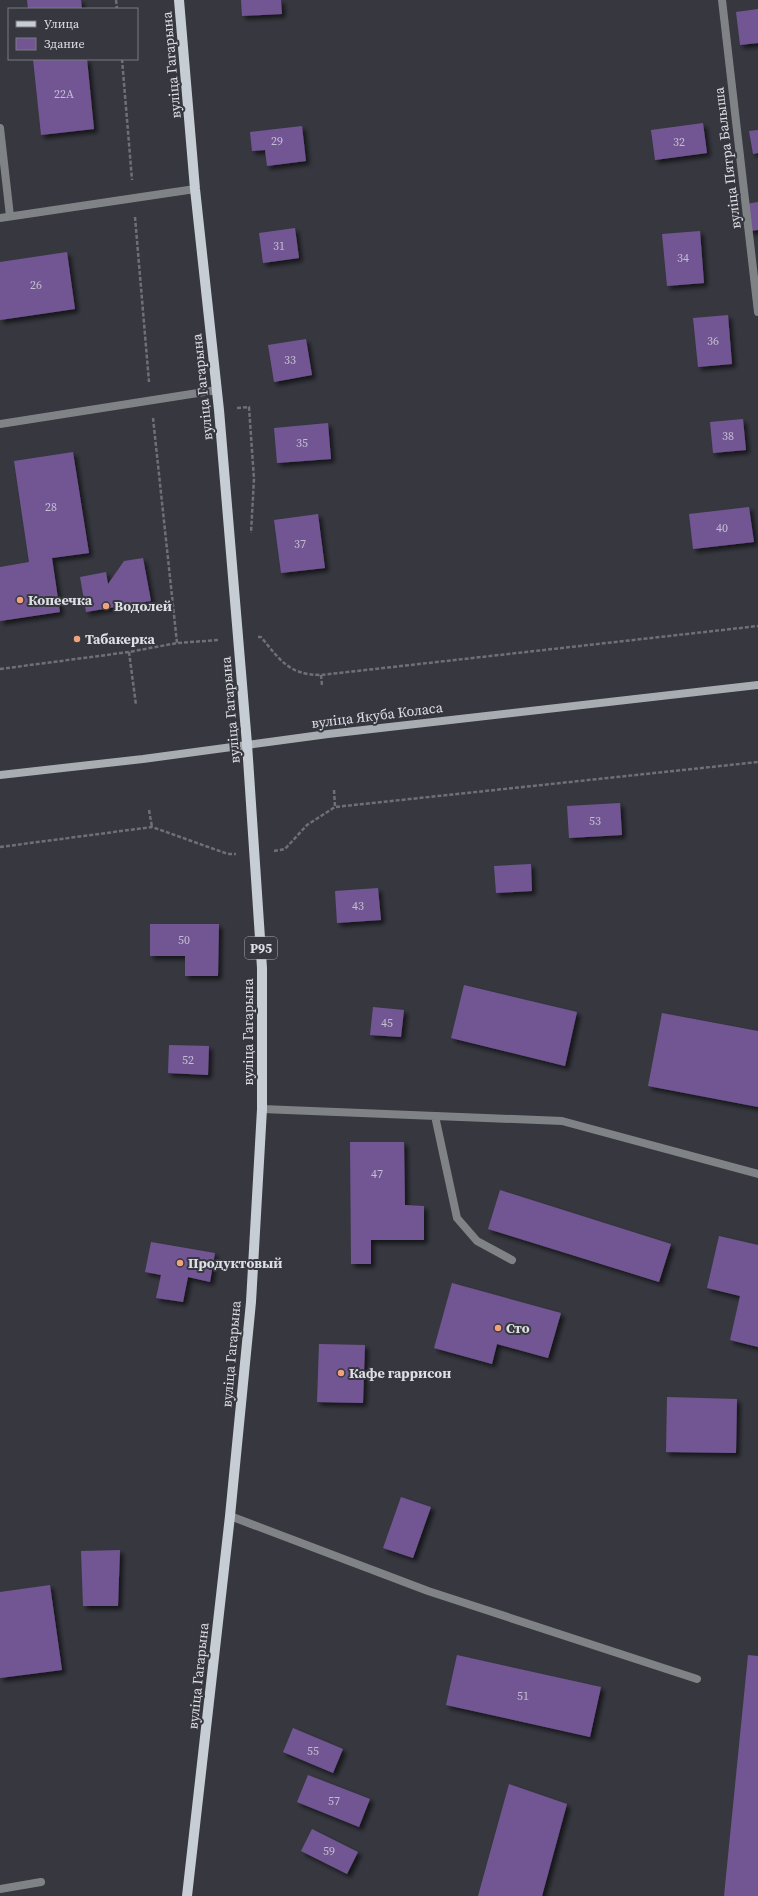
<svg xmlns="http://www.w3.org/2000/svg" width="758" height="1896" viewBox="0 0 758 1896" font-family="'Source Serif 4',serif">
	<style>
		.building { fill: #725693; filter: url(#shadow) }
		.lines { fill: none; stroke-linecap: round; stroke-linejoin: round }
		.path { stroke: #6f7077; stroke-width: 2.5; stroke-dasharray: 4 2; stroke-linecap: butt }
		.service { stroke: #808386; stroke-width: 8 }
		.minor { stroke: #808386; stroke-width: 8 }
		.secondary { stroke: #a8adb2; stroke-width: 8 }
		.primary { stroke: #c7cdd4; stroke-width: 10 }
		.poi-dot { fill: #f1a27b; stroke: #36373f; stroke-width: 1.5 }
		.labels { text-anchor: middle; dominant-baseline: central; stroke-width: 4; stroke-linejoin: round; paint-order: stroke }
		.number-label { font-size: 12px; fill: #c4bed0 }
		.shield { fill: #36373f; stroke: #acadb3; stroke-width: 1 }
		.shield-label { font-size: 13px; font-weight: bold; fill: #dfe0e5 }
		.street-label { font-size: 14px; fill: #dfe0e5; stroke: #36373f }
		.poi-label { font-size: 14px; font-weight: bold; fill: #dfe0e5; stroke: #36373f; text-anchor: start }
	</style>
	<defs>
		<filter id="shadow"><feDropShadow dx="3.5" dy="3.5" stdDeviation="2" flood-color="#0009"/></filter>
	</defs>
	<rect width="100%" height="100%" fill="#36373f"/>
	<path class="building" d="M 27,0 L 81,0 L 82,9 L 28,9 Z
		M 241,0 L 281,0 L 282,14 L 242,16 Z
		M 758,9 L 758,43 L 740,45 L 736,12 Z
		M 33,59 L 87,59 L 94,129 L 41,135 Z
		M 703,123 L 707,153 L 655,160 L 651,130 Z
		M 302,126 L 306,161 L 267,166 L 265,150 L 252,151 L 250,132 Z
		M 758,130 L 758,153 L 753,154 L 749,131 Z
		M 758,202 L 758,230 L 749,231 L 746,204 Z
		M 295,228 L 299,258 L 263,263 L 259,233 Z
		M 700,231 L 704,283 L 667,286 L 662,234 Z
		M 67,252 L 75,309 L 0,320 L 0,262 Z
		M 728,315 L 732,364 L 698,367 L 693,318 Z
		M 306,339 L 312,375 L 274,382 L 268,345 Z
		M 743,419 L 746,450 L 713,453 L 710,422 Z
		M 328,423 L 331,459 L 277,463 L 274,428 Z
		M 73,452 L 89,553 L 52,558 L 60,612 L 0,621 L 0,567 L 29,562 L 14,461 Z
		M 749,507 L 754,542 L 693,549 L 689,514 Z
		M 318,514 L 325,568 L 281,573 L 274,520 Z
		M 143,558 L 151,601 L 86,612 L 80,577 L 106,572 L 108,584 L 124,561 Z
		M 620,803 L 622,835 L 569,838 L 567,806 Z
		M 531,864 L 532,891 L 496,893 L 494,866 Z
		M 378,888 L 381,920 L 337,923 L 335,891 Z
		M 150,924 L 219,924 L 218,976 L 185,976 L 185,956 L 150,956 Z
		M 464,985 L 577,1012 L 565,1066 L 451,1038 Z
		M 373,1007 L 404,1010 L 401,1037 L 370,1035 Z
		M 662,1013 L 758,1031 L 758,1107 L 648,1086 Z
		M 169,1045 L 209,1046 L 208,1075 L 168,1073 Z
		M 350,1142 L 404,1142 L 405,1205 L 424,1206 L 424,1240 L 371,1240 L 371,1264 L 351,1264 Z
		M 500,1190 L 671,1244 L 659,1282 L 488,1229 Z
		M 719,1236 L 758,1245 L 758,1347 L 730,1340 L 740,1296 L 707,1288 Z
		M 151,1242 L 215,1253 L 210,1282 L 188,1277 L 183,1302 L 156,1298 L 161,1275 L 145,1272 Z
		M 452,1283 L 561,1313 L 548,1358 L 497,1344 L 492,1364 L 434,1348 Z
		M 319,1344 L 365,1345 L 363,1403 L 317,1402 Z
		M 667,1397 L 737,1399 L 736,1453 L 666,1452 Z
		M 401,1497 L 431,1507 L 413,1558 L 383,1548 Z
		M 120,1550 L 118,1606 L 83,1606 L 81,1551 Z
		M 50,1585 L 62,1670 L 0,1678 L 0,1592 Z
		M 457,1655 L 601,1687 L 590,1737 L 446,1705 Z
		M 748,1655 L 758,1656 L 758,1896 L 724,1896 Z
		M 293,1728 L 343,1749 L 333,1773 L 283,1752 Z
		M 308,1775 L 370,1799 L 359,1827 L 297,1802 Z
		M 509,1784 L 567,1804 L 542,1896 L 478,1896 Z
		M 312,1829 L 358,1852 L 347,1874 L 301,1851 Z"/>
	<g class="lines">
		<path class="path" d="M 116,0 L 117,9
			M 122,59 L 132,180
			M 135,217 L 149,382
			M 237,408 L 249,407 L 254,479 L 251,533
			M 153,418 L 177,643
			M 258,637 L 261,637 C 280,660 289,675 321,675 L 758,626
			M 129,652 L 136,705
			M 0,669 L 129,652 L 177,643 L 219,640
			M 321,675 L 322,686
			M 334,790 L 335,807
			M 149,810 L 152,827
			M 0,847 L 152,827 L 228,854 L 236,854
			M 274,851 L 285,849 L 307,825 L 335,807 L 758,762"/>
		<path class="service" d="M 0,128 L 10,216
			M 0,218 L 195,189
			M 0,424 L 217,390
			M 262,1109 L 562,1121 L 758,1174
			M 435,1116 L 457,1218 L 477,1241 L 512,1260
			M 230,1516 L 428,1591 L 697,1679
			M 0,1889 L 41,1882"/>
		<path class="minor" d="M 722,0 L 758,312"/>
		<path class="secondary" d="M 0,775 L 143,759 L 328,734 L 758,685"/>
		<path class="primary" d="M 179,0 L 195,189 L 219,410 L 247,744 L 262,968 L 262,1109 L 251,1302 L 230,1516 L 187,1896"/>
	</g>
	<g class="poi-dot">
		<circle cx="20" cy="600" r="4"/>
		<circle cx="106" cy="606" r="4"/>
		<circle cx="77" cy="639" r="4"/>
		<circle cx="180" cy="1263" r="4"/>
		<circle cx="498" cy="1328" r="4"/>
		<circle cx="341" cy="1373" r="4"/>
	</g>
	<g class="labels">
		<g class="number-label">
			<text x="64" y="94">22А</text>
			<text x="277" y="141">29</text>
			<text x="679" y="142">32</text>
			<text x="279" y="246">31</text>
			<text x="683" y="258">34</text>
			<text x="36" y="285">26</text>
			<text x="713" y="341">36</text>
			<text x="290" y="360">33</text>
			<text x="728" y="436">38</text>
			<text x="302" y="443">35</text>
			<text x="51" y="507">28</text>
			<text x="722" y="528">40</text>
			<text x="300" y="544">37</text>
			<text x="595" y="821">53</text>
			<text x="358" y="906">43</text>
			<text x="184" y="940">50</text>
			<text x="387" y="1023">45</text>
			<text x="188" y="1060">52</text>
			<text x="377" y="1174">47</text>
			<text x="523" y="1696">51</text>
			<text x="313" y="1751">55</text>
			<text x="334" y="1801">57</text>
			<text x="329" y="1851">59</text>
		</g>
		<rect class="shield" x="245" y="937" width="32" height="22" rx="3"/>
		<g class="shield-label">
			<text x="261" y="948">Р95</text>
		</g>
		<g class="street-label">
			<text transform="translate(171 65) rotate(-95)">вуліца Гагарына</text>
			<text transform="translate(727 158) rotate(-97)">вуліца Пятра Балыша</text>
			<text transform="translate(202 387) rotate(-96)">вуліца Гагарына</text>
			<text transform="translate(230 710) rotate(-95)">вуліца Гагарына</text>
			<text transform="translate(377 715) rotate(-7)">вуліца Якуба Коласа</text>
			<text transform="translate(248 1032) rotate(-90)">вуліца Гагарына</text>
			<text transform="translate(231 1354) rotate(-85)">вуліца Гагарына</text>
			<text transform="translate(198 1676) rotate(-84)">вуліца Гагарына</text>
		</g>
		<g class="poi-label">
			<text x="28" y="600">Копеечка</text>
			<text x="114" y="606">Водолей</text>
			<text x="85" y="639">Табакерка</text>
			<text x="188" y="1263">Продуктовый</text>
			<text x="506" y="1328">Сто</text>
			<text x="349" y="1373">Кафе гаррисон</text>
		</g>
	</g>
	<rect x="8" y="8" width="130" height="52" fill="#36373f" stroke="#7a7b81"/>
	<rect x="16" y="21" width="20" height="6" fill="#c7cdd4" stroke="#7a7b81"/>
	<text x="44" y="28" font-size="12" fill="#dfe0e5">Улица</text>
	<rect x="16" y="38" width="20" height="12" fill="#725693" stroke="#7a7b81"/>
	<text x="44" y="48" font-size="12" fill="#dfe0e5">Здание</text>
</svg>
